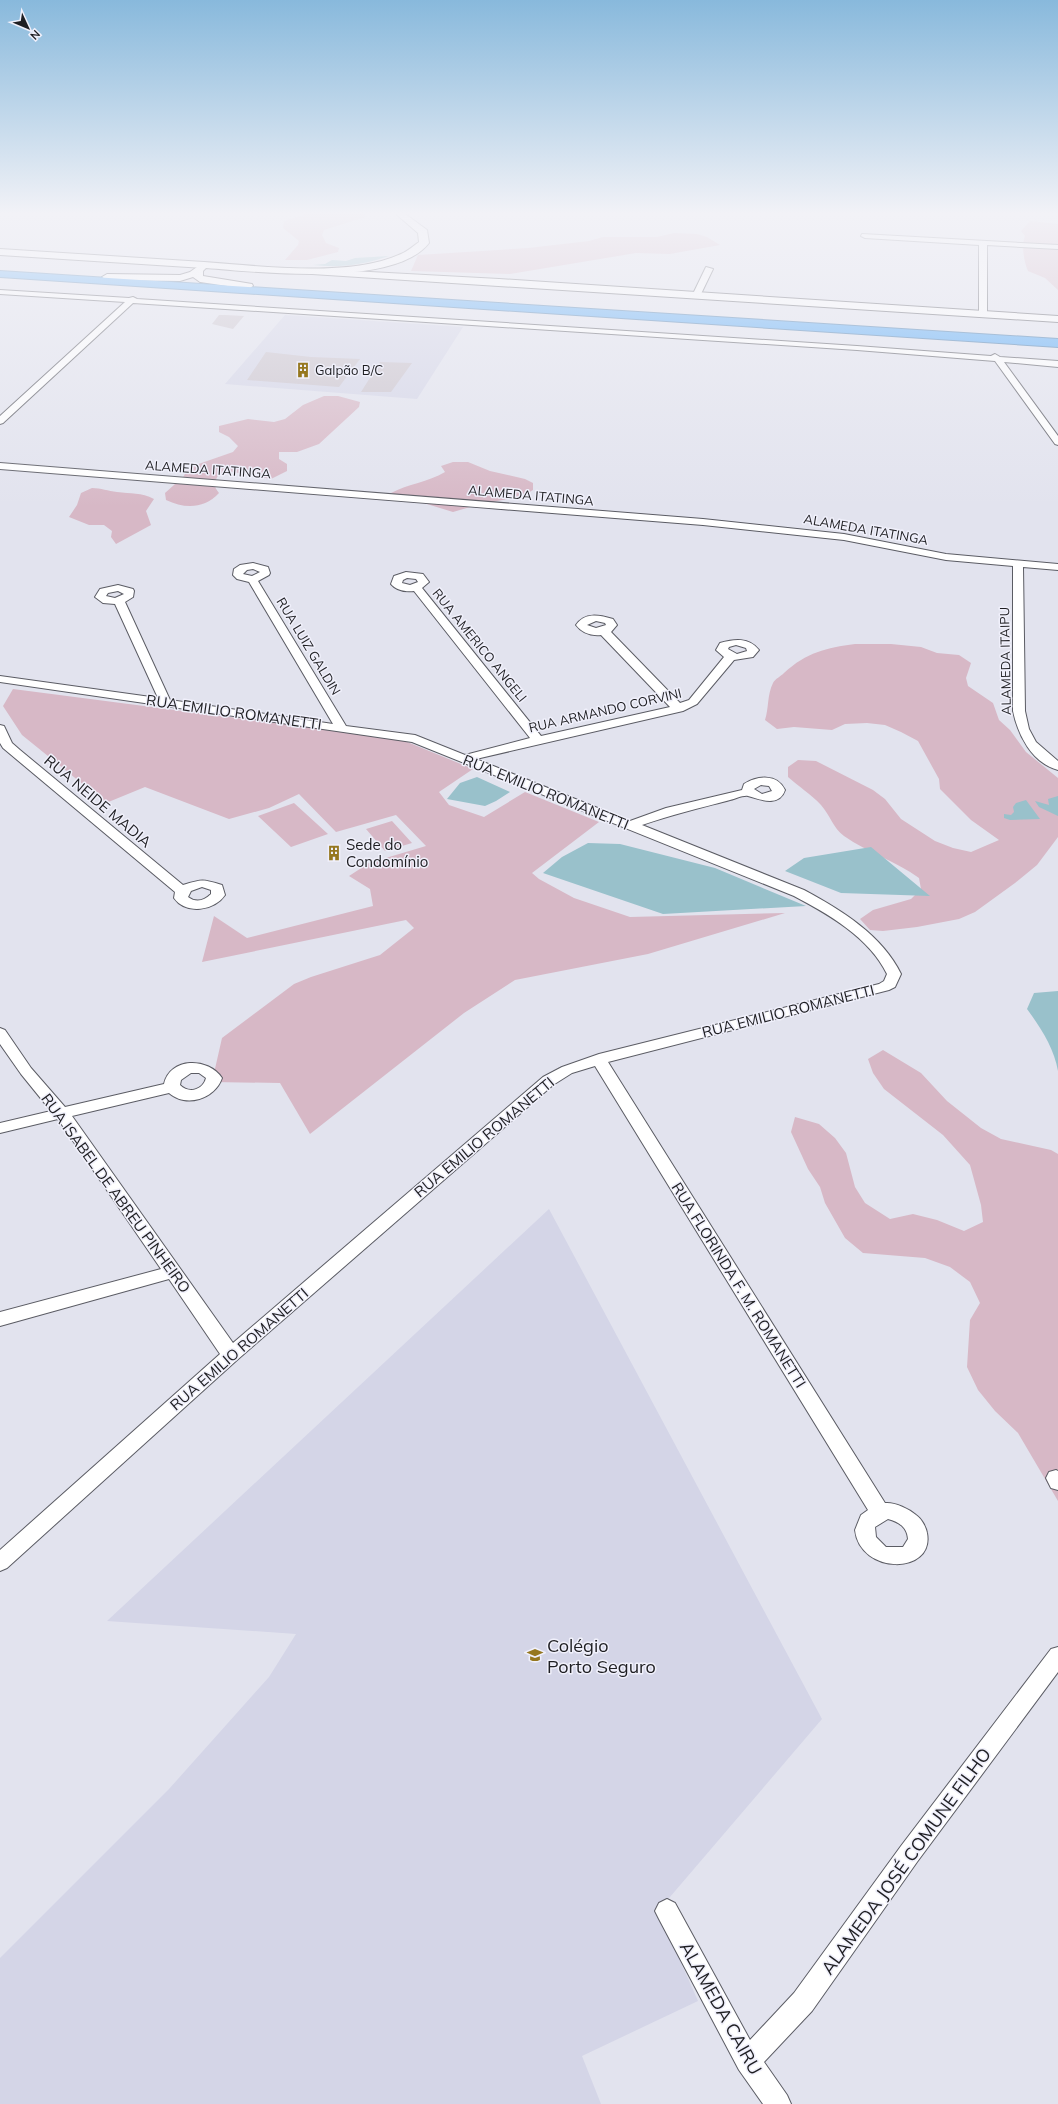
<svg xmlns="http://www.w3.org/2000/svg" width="1058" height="2104" viewBox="0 0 1058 2104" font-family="Mulish,sans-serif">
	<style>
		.built { fill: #d4d5e7 }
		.green { fill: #d7b8c6 }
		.water { fill: #99c1cb }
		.building { fill: #cac3cc }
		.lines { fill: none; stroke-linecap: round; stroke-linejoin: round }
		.minor-casing { stroke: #5b5c64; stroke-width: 2 }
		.tertiary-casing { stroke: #5b5c64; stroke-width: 2 }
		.secondary-casing { stroke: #5b5c64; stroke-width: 2 }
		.motorway-casing { stroke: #4178ac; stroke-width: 2 }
		.minor { fill: #fff; fill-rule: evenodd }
		.tertiary { fill: #fff; fill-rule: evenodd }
		.secondary { fill: #fff; fill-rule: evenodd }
		.motorway { fill: #54a8f6; fill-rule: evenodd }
		.labels { text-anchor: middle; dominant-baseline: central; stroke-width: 3; stroke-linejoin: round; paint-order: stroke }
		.far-poi-label { font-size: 13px; fill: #1e1e22; stroke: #f0f0fb; text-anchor: start }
		.far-street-label { font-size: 13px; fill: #1e1e22; stroke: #f0f0fb }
		.street-label { font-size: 15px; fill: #1e1e22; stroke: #f0f0fb }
		.poi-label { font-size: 15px; fill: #1e1e22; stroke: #f0f0fb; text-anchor: start }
		.near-poi-label { font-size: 18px; fill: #1e1e22; stroke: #f0f0fb; text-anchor: start }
		.near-street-label { font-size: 18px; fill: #1e1e22; stroke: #f0f0fb }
	</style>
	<rect width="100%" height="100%" fill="#e2e3ee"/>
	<path class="built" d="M 285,315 L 463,327 L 417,399 L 225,384 Z
		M 549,1209 L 822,1719 L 658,1911 L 698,2001 L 582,2056 L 601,2104 L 0,2104 L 0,1958 L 169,1789 L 269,1677 L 296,1634 L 107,1621 Z"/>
	<path class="green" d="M 310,213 L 360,213 L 364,214 L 365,217 L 324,230 L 322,235 L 326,243 L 339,248 L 338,252 L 307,260 L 285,260 L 298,245 L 299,241 L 283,228 L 284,221 Z
		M 1030,221 L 1058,224 L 1058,290 L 1045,278 L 1028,271 C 1024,262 1021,245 1025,236 L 1021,231 Z
		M 674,233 L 697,234 L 707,237 L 720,245 L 670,254 L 636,253 L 510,274 L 411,271 L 418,255 L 528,248 L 589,241 L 603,237 L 657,237 Z
		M 324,396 L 338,396 L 360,402 L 359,407 L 319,444 L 297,452 L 279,452 L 279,459 L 287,464 L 287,471 L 271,479 L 233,472 L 219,474 C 214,482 213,486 219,493 C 204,509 185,509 166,500 L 165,493 L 184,476 L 187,468 L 233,452 L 238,446 L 229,437 L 219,432 L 219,426 L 248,419 L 274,422 L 285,419 L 303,405 Z
		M 453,462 L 468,462 L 490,471 L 525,479 L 533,483 L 533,490 L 526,494 L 512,498 L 477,505 L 453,512 L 391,493 C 408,484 428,482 445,472 L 441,466 Z
		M 92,488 C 101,488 108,491 117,492 C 131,494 141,492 154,499 L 146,511 L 151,525 L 116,544 L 111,537 L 112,531 L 104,525 L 89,525 L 69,517 L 77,505 L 81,493 Z
		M 855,644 L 891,644 L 921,647 L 937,653 L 959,655 L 971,663 L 966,678 L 968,686 L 993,703 L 999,720 L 1010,730 L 1026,752 L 1058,778 L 1058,837 L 1037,865 L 1015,883 L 975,912 L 959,919 L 917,927 L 883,931 L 870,930 L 860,919 L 873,910 L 911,899 L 921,889 L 919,878 C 896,861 868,853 844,836 C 833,828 830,815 821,805 C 811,794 799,787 788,777 L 788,767 L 798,760 L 816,761 L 873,790 L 885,799 L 901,819 L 935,841 L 953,848 L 971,852 L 999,840 L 971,820 L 940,789 L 939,779 L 918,741 L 901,732 L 885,725 L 867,723 L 845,724 L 832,730 L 794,727 L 777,729 L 765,720 C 769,708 767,695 773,683 C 775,679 781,676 784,673 C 807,652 826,648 855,644 Z
		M 13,689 L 400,739 L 473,769 L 439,792 L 449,805 L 484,817 L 525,792 L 599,822 L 532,873 L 539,879 L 574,898 L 630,917 L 785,913 L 648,954 L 515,980 L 464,1013 L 310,1134 L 280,1083 L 212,1082 L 222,1038 L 294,984 L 311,977 L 380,955 L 414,928 L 406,920 L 202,962 L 214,916 L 247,938 L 373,906 L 370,889 L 349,876 L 369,863 L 426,846 L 396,815 L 336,832 L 299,794 L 269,808 L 229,819 L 145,787 L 106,803 L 22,735 L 3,706 Z
		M 294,803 L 328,834 L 291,847 L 258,816 Z
		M 392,821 L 412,843 L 385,851 L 366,829 Z
		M 883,1050 L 921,1073 L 947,1101 L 981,1128 L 1001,1139 L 1051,1150 L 1058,1154 L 1058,1501 L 1018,1433 L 995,1411 L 978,1390 L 967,1367 L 970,1320 L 980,1303 L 970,1282 L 950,1267 L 925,1258 L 863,1253 L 845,1238 L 825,1203 L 820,1187 L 808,1169 L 791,1132 L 795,1117 L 819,1124 L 835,1138 L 846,1153 L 855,1187 L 865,1203 L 890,1219 L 913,1214 L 937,1220 L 964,1231 L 983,1222 L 981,1205 L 970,1165 L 943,1135 L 884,1089 L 873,1073 L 868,1059 Z"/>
	<path class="water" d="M 389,256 C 363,265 340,268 313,265 L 325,264 L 332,260 L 346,261 L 355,258 Z
		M 477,777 L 510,792 L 496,801 L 485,806 L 447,799 L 460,783 Z
		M 1058,796 L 1058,816 L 1039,807 L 1035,801 L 1049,805 L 1048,799 Z
		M 1026,800 L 1040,819 L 1010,820 L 1004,818 L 1004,814 L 1011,815 L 1014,812 L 1013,807 L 1016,803 Z
		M 588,843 L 620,844 L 715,868 L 806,906 L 663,914 L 543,873 L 562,857 Z
		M 871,847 L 930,896 L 841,893 L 785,871 L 804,858 Z
		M 1058,991 L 1058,1071 C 1054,1048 1041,1028 1027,1009 L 1034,993 Z"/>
	<path class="building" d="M 219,315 L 225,315 L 244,316 L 233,329 L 212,324 Z
		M 266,352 L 311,357 L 360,359 L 339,387 L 247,380 Z
		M 380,362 L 412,363 L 391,392 L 361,392 Z"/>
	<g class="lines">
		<defs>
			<path id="minor" d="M 862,234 L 1058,245 L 1058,249 L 987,245 L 987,314 L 983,316 L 979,314 L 979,245 L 865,238 L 861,236 Z
				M 706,267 L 713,269 L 700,296 L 693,298 L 692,296 Z
				M 0,290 L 129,298 L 133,297 L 137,299 L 857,346 L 991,356 L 995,354 L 1000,357 L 1058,361 L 1058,367 L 1004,362 L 1058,436 L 1058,445 L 1055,444 L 995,361 L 857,350 L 133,303 L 3,423 L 0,424 L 0,416 L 125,302 L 0,294 Z
				M 0,463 L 703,519 L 844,534 L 946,554 L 1058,564 L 1058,570 L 1023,567 L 1025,711 L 1029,729 L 1036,742 L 1058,761 L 1058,770 C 1032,763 1018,735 1013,711 L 1013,566 L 946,560 L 844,540 L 703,525 L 0,469 Z
				M 253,563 L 268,567 L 270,573 L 269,575 L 258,581 L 346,726 L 415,735 L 465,755 L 530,738 L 414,591 C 405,592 396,590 391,584 L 394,576 L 406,572 L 423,574 L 429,582 L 422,588 L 541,736 L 670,707 L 601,635 C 591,636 582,633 576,625 C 585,612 599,615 613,619 L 617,625 L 611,632 L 680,703 L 689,700 L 724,657 L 716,650 L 720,643 C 734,639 749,637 759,650 L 753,657 L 734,660 L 697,704 L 683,711 L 476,759 L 630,821 L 666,808 L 742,790 L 744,784 C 757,776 777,773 785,790 C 779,808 759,799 748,796 C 743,795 735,799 730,800 C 700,808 671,815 642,825 L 804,890 C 841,910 882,935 901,974 L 895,987 L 889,990 L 608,1062 L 885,1503 C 895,1502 909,1509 916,1515 C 921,1518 926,1527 927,1533 C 935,1575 860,1575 855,1530 L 861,1515 L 868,1510 L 595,1066 L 572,1073 L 553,1085 L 237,1360 L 7,1568 L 0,1571 L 0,1550 L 220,1354 L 169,1279 L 0,1326 L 0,1312 L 161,1269 L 58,1119 L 0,1133 L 0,1123 L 51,1111 L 21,1074 L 0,1044 L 0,1028 L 5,1030 L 31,1068 L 65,1107 L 164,1084 C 170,1057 208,1057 222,1078 C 215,1099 186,1108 169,1093 L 72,1116 L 233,1343 L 543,1077 L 562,1067 L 599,1054 L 879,984 L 884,981 L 887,974 C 869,937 828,914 794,896 L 412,742 L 0,682 L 0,676 L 158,698 L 115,604 L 103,603 L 95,597 L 100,589 L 118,585 L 133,589 L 134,591 L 133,597 L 125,602 L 170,700 L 333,724 L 249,582 L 237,579 L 233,575 L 234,569 L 240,565 ZM 253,569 L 260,572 L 252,576 L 243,574 L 247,570 ZM 407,578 L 416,579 L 418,582 L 410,585 L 402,583 L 403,580 ZM 118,591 L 124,594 L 115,598 L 106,596 L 108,593 ZM 596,621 L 605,623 L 606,625 L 596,628 L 587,625 ZM 736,645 L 746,648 L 747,651 L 737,654 L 728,649 L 729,647 ZM 761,785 L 769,786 L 772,791 L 762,794 L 754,789 ZM 191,1073 L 199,1073 L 206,1078 C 203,1090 189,1094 180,1085 L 181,1080 ZM 888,1519 C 899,1522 907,1527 908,1539 L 903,1547 L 886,1547 L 876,1537 L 875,1527 Z
				M 0,725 L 4,726 L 12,743 L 20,750 L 183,885 C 202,879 203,879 222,885 L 225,895 C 214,911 186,915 174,898 L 175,892 L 3,748 L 0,743 ZM 202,887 L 211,890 L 211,894 C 204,901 196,903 188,897 L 191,891 Z
				M 1056,1470 L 1058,1471 L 1058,1490 L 1051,1488 L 1046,1478 L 1049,1472 Z
				M 1058,1647 L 1058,1672 L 917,1862 L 812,2011 L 764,2062 L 787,2095 L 791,2104 L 763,2104 L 739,2070 L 659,1919 L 655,1911 L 659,1903 L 667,1899 L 675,1903 L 750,2040 L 794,1993 L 901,1846 L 1051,1649 Z"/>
			<path id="tertiary" d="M 0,249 L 204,262 L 209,265 L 204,268 L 0,255 Z
				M 315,269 L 499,279 L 1058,316 L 1058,322 L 312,274 L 310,272 Z"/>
			<path id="secondary" d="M 395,213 L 404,213 L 427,230 L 429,243 C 394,288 258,272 206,268 L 203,271 L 203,276 L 252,284 L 253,286 L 248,289 L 200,282 L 193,277 L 180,281 L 107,280 L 102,277 L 107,274 L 180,275 L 190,272 L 204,262 C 261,266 349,278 401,254 C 408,251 413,246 419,242 L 418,233 Z"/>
			<path id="motorway" d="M 0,271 L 1058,339 L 1058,347 L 0,277 Z"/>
		</defs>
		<use href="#minor" class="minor-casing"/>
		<use href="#tertiary" class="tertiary-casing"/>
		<use href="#secondary" class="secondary-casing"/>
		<use href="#motorway" class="motorway-casing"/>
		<use href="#minor" class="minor"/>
		<use href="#tertiary" class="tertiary"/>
		<use href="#secondary" class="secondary"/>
		<use href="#motorway" class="motorway"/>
	</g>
	<linearGradient id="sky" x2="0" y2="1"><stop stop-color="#88b9dc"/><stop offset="0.42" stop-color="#f2f2f7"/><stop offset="1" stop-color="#f2f2f7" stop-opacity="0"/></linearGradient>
	<rect width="1058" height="507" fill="url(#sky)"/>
	<defs>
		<symbol id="building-bare" viewBox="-9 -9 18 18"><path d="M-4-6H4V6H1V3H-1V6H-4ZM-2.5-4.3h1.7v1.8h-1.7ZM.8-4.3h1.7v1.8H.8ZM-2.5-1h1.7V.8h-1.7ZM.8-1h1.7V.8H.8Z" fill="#95771f" stroke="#f0f0fb" stroke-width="2.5" paint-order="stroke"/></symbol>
		<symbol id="school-bare" viewBox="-9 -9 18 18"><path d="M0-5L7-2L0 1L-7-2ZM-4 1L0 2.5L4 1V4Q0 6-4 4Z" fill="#95771f" stroke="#f0f0fb" stroke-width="2.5" paint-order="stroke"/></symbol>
	</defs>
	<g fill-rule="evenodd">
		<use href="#building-bare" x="292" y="359" width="22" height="22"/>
		<use href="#building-bare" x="323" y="842" width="22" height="22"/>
		<use href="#school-bare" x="524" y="1644" width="22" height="22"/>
	</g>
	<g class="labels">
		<g class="far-poi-label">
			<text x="315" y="370">Galpão B/C</text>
		</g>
		<g class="far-street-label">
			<text transform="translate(208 469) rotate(4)">ALAMEDA ITATINGA</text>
			<text transform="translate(531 495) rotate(5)">ALAMEDA ITATINGA</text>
			<text transform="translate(866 529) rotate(10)">ALAMEDA ITATINGA</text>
			<text transform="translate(480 645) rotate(51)">RUA AMERICO ANGELI</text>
			<text transform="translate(309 646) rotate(59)">RUA LUIZ GALDIN</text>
			<text transform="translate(1005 661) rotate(-91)">ALAMEDA ITAIPU</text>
			<text transform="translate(605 710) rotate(-13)">RUA ARMANDO CORVINI</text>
		</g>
		<g class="street-label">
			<text transform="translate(234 712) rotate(8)">RUA EMILIO ROMANETTI</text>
			<text transform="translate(546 792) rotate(22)">RUA EMILIO ROMANETTI</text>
			<text transform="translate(98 801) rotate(40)">RUA NEIDE MADIA</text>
			<text transform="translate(788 1011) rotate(-14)">RUA EMILIO ROMANETTI</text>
			<text transform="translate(484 1137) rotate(-40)">RUA EMILIO ROMANETTI</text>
			<text transform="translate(116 1193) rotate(54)">RUA ISABEL DE ABREU PINHEIRO</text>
			<text transform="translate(739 1285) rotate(58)">RUA FLORINDA F. M. ROMANETTI</text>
			<text transform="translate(239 1349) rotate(-41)">RUA EMILIO ROMANETTI</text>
		</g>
		<g class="poi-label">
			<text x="346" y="844">Sede do<tspan x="346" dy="17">Condomínio</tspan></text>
		</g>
		<g class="near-poi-label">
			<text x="547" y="1645">Colégio<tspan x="547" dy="21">Porto Seguro</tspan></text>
		</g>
		<g class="near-street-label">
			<text transform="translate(906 1861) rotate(-54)">ALAMEDA JOSÉ COMUNE FILHO</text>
			<text transform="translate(721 2008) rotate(61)">ALAMEDA CAIRU</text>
		</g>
	</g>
	<g transform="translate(28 28) rotate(134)" stroke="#f0f0fb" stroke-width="3" paint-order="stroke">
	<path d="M0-3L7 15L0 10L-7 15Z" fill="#1e1e22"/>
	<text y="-6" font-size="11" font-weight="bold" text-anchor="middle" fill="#1e1e22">N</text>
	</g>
</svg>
